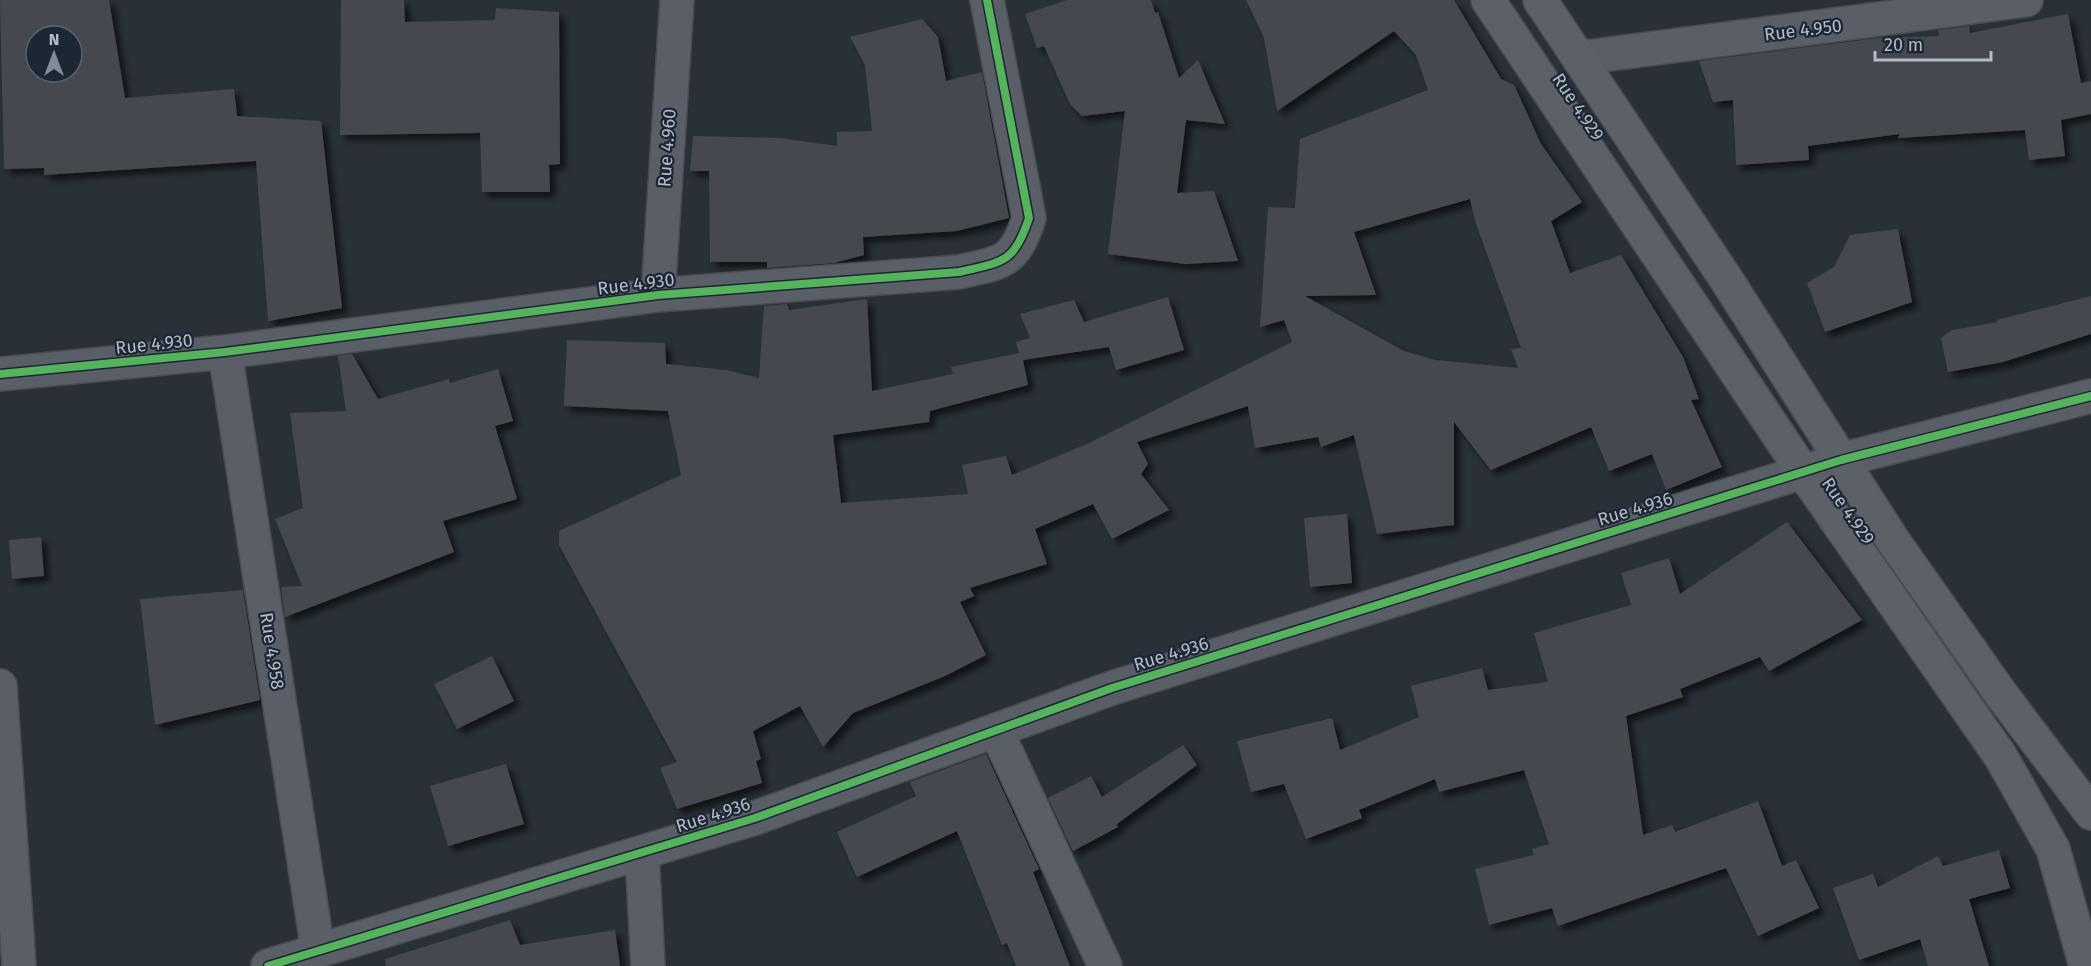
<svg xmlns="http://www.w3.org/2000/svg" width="2091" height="966" viewBox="0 0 2091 966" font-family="'Fira Sans',sans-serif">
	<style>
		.building { fill: #444950; fill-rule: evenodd; filter: url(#shadow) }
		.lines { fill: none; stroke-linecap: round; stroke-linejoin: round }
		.minor-casing { stroke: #484c53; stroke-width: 36 }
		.major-casing { stroke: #484c55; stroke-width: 36 }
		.minor { stroke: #5a5e66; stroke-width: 33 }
		.major { stroke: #5c6168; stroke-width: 33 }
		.cycleway-casing { stroke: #1d2633; stroke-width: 11 }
		.cycleway { stroke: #56b35d; stroke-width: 8 }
		.labels { text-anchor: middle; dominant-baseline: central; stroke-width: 4.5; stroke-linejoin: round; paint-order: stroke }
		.street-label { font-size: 18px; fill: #b4bcc9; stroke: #1d2633 }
	</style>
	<defs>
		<filter id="shadow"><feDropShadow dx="5.5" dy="5.5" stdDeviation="3" flood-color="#0009"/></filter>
	</defs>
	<rect width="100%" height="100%" fill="#2a3038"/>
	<path class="building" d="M 0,0 L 109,0 L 125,98 L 234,89 L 237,116 L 321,121 L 342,308 L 268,321 L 256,161 L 44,175 L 44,168 L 4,169 ZM 36,36 L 72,36 L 72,72 L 36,72 Z
		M 341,0 L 404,0 L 405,22 L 495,20 L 496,8 L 559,12 L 560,164 L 549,165 L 550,192 L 482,192 L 480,133 L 340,135 Z
		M 1067,0 L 1151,0 L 1155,13 L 1158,12 L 1179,78 L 1198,60 L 1225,124 L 1186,120 L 1177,193 L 1214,191 L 1238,261 L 1185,264 L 1108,254 L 1125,111 L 1082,116 L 1070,104 L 1044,46 L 1037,48 L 1025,14 Z
		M 1246,0 L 1454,0 L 1501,79 L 1514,85 L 1541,144 L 1582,202 L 1551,221 L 1570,273 L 1621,255 L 1683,357 L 1699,399 L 1691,400 L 1722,467 L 1666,490 L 1652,454 L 1609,471 L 1591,427 L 1491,470 L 1454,422 L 1454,525 L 1377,534 L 1354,435 L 1321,447 L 1318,437 L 1255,448 L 1248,406 L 1137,442 L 1148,464 L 1141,474 L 1169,510 L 1112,539 L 1093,504 L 1035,529 L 1047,564 L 970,588 L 974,596 L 960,602 L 986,655 L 945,676 L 853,713 L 823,747 L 800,706 L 753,731 L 761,759 L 756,761 L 762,783 L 677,809 L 660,768 L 677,762 L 559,545 L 559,531 L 681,475 L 668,411 L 564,406 L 567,340 L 665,343 L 666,364 L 726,370 L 759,378 L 764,306 L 787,304 L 789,310 L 867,299 L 872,391 L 953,374 L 951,367 L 1019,353 L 1016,342 L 1030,338 L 1020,314 L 1074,300 L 1084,322 L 1168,297 L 1184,350 L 1116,370 L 1109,347 L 1023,360 L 1028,385 L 930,411 L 929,422 L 833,435 L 841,503 L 968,494 L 962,465 L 1006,456 L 1012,475 L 1087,444 L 1292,342 L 1284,320 L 1260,327 L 1268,207 L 1295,208 L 1300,139 L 1428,90 L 1416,55 L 1394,31 L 1277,111 L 1264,38 ZM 1470,199 L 1475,221 L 1521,348 L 1511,349 L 1518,368 L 1435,360 L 1404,351 L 1305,296 L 1376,295 L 1354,232 Z
		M 2068,14 L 2081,83 L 2091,81 L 2091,114 L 2061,120 L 2065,156 L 2029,160 L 2025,130 L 1898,138 L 1900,134 L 1808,146 L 1809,160 L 1736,165 L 1733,100 L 1713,102 L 1699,61 L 1878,38 L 1939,36 L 1938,30 L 1969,26 L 1970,33 Z
		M 922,19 L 938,37 L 946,81 L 982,72 L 1009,218 L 957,231 L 863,237 L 864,255 L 834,263 L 767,268 L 767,262 L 710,262 L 709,171 L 690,171 L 693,136 L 781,138 L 837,146 L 837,132 L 872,131 L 865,65 L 850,37 Z
		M 1898,229 L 1912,302 L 1825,332 L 1807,283 L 1834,267 L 1850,235 Z
		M 2091,296 L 2091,334 L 2003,362 L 1948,372 L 1941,338 L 1952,330 L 1998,322 L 1997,320 Z
		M 352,354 L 378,399 L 449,379 L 450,383 L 498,369 L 513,421 L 495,426 L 517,499 L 443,521 L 454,552 L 285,617 L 281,587 L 302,586 L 275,519 L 303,508 L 290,413 L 346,411 L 338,356 Z
		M 1347,514 L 1352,583 L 1310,587 L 1304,518 Z
		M 1787,522 L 1862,620 L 1769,671 L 1760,657 L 1680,689 L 1683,697 L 1626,716 L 1643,835 L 1672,825 L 1675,832 L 1758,801 L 1782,866 L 1796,860 L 1819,908 L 1758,936 L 1726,868 L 1558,926 L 1552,908 L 1489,925 L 1475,869 L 1534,855 L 1532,849 L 1549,844 L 1524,770 L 1439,792 L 1435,779 L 1359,810 L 1362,818 L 1306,839 L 1284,784 L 1251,792 L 1237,741 L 1332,718 L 1340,750 L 1419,717 L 1411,686 L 1482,668 L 1488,690 L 1548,682 L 1534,633 L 1631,605 L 1621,573 L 1669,558 L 1680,594 Z
		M 41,537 L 44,576 L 12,579 L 9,540 Z
		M 243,590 L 260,700 L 155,725 L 140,599 Z
		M 492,656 L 514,701 L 457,729 L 434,684 Z
		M 1183,745 L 1197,765 L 1117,824 L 1118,827 L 1073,851 L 1048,798 L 1091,776 L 1102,797 Z
		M 986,754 L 1039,869 L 1033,872 L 1070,966 L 1016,966 L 1007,943 L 1002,945 L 957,831 L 857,877 L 837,832 L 916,796 L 910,782 Z
		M 506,764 L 524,824 L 448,846 L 430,786 Z
		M 1999,850 L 2010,888 L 1969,899 L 1989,966 L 1928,966 L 1920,939 L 1859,960 L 1833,888 L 1873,874 L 1878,887 L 1938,856 L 1943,866 Z
		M 510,920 L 520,945 L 615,930 L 620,966 L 386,966 L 385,959 Z"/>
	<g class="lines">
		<defs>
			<path id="minor" d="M 1579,58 L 2026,0
				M 658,295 L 677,0
				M 225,352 L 318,951
				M 0,374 L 225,352 L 658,295 L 959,272 C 1002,262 1014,264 1029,218 L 987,0
				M 0,686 L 19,966
				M 996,730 L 1105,966
				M 642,853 L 648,966
				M 268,966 L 755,818 L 1112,688 L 1841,460 L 2091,396"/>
			<path id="major" d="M 1488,0 L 1803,472 L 2001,757 L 2053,849 L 2086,966
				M 1540,0 L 1726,279 L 1892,539 L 2001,694 L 2091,813"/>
		</defs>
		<use href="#minor" class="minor-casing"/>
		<use href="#major" class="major-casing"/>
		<use href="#minor" class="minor"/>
		<use href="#major" class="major"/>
		<defs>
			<path id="cycleway" d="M 0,374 L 225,352 L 658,295 L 959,272 C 1002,262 1014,264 1029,218 L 987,0
				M 268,966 L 755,818 L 1112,688 L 1841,460 L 2091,396"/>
		</defs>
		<use href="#cycleway" class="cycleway-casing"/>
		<use href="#cycleway" class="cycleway"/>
	</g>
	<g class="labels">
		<g class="street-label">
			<text transform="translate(1803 30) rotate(-7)">Rue 4.950</text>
			<text transform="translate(1578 107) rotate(56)">Rue 4.929</text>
			<text transform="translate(667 148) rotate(-86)">Rue 4.960</text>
			<text transform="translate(636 284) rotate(-7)">Rue 4.930</text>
			<text transform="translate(154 344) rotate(-6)">Rue 4.930</text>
			<text transform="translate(1635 509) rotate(-17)">Rue 4.936</text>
			<text transform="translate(1848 511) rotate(55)">Rue 4.929</text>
			<text transform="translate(272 651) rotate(81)">Rue 4.958</text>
			<text transform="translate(1171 654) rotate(-17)">Rue 4.936</text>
			<text transform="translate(713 815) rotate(-18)">Rue 4.936</text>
		</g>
	</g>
	<g transform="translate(54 54)"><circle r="28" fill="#1d2633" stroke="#59626f" stroke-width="1.5"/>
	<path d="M0-4.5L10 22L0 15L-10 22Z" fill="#848b96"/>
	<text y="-9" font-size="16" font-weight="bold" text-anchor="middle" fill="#b4bcc9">N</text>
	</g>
	<path d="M1875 51v9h116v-9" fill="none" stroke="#b4bcc9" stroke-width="3"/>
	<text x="1884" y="51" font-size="18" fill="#b4bcc9" stroke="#1d2633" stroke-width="4.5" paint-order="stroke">20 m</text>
</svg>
